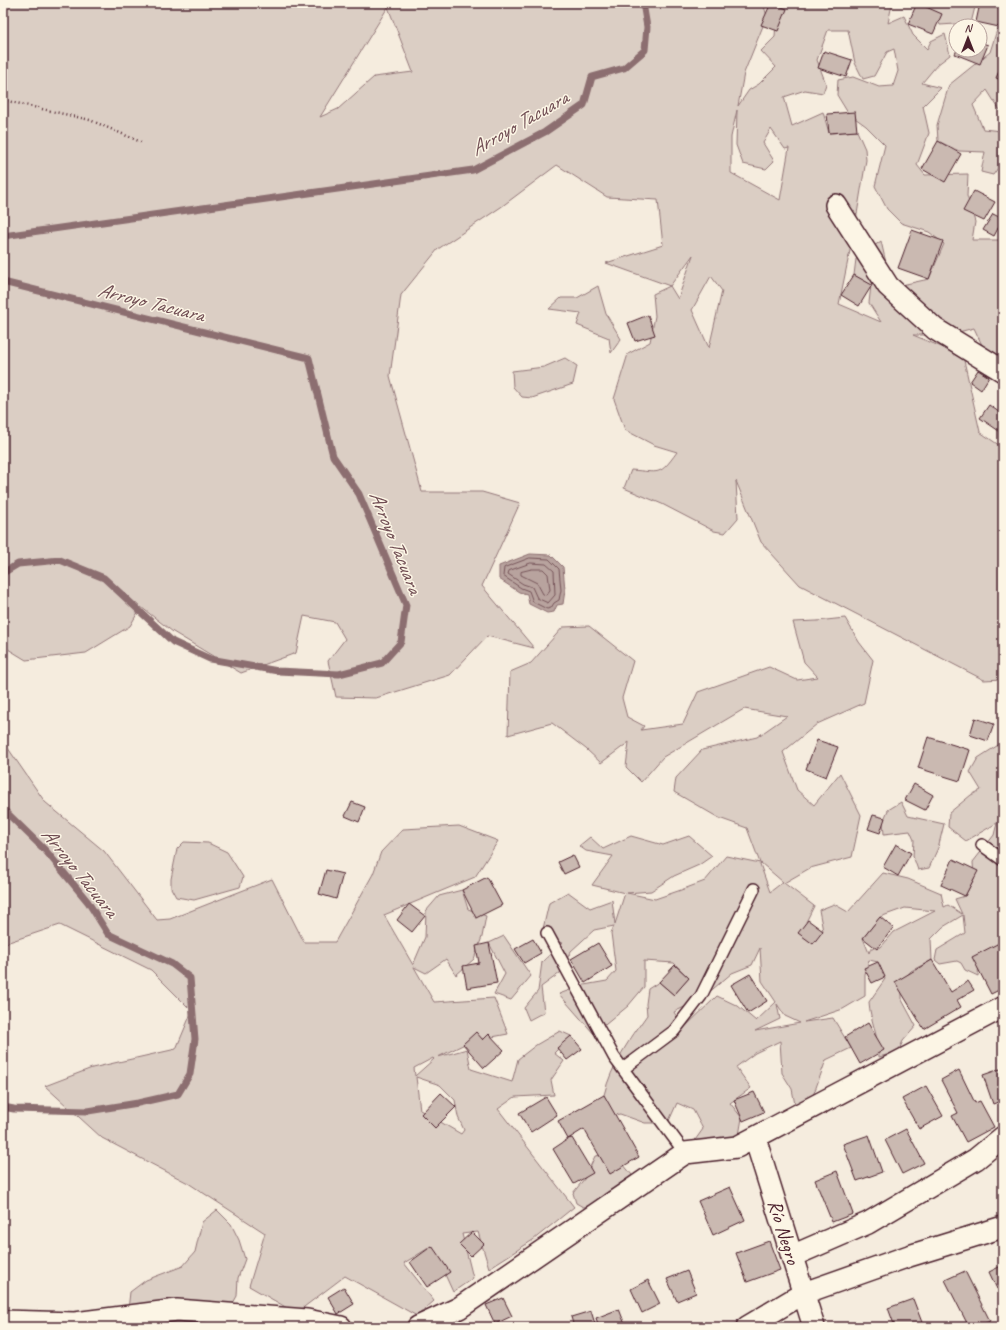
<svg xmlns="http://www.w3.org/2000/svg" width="1006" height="1330" viewBox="0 0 1006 1330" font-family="Caveat,sans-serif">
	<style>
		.green { fill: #dbcec4; stroke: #927678; fill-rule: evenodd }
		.water { fill: #b8a39e; stroke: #8c6e70 }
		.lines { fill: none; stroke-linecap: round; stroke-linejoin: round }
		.shore { stroke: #765459; stroke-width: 1 }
		.stream { stroke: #8c6e70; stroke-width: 7 }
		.building { fill: #cab9b1; stroke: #4a1f2b }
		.service-casing { stroke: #4a1f2b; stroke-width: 14 }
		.minor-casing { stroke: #4a1f2b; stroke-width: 24 }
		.path { stroke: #4a1f2b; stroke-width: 2.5; stroke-dasharray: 1 3; stroke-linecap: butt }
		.service { stroke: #fcf5e5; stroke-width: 11 }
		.minor { stroke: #fcf5e5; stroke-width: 21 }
		.labels { text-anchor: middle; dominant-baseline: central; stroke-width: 3; stroke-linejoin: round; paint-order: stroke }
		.street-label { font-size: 20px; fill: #4a1f2b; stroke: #fcf5e5 }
		.water-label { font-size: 21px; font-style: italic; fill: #704d53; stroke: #fcf5e5 }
	</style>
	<rect width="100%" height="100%" fill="#f5ecde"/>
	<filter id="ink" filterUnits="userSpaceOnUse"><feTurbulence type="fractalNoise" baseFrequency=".025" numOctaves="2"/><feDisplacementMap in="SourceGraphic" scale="8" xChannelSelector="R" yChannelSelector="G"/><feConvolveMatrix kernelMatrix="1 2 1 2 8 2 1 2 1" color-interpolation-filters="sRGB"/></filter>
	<g filter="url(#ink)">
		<path class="green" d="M 3,3 L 391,3 L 390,5 L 392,3 L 763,3 L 767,16 L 744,73 L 738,106 L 749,90 L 759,84 L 776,67 L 761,51 L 775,37 L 777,3 L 895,3 L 891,9 L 888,23 L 904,16 L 913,35 L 927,49 L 931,41 L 945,34 L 950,55 L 937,65 L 922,83 L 941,88 L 923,106 L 929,133 L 917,165 L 925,175 L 968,174 L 967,196 L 975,222 L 972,240 L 1001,240 L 1003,233 L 1003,359 L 982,345 L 974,328 L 947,335 L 913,335 L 963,356 L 980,432 L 1003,448 L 1003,679 L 984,680 L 800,585 L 761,542 L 736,481 L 738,518 L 725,533 L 714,531 L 662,504 L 624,488 L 631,470 C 660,472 659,477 677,452 L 654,445 L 625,430 L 614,399 L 628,354 L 650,342 L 655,316 L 653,294 L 670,286 L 606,263 L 663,245 L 658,200 L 607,197 L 557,165 L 501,207 L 438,249 L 401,295 L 390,376 L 422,492 L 482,492 L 520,503 L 482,586 L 534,648 L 487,636 L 450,675 L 376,698 L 336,697 L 328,661 L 345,639 L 335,622 L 304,616 L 296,653 L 241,673 L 173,632 L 141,607 L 130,626 L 86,653 L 26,660 L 3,646 ZM 388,7 L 413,72 L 374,77 L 338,109 L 320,117 ZM 828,30 L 848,30 L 855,63 L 863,79 L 874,76 L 887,52 L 894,49 L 898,71 L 893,86 L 879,87 L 853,77 L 838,80 L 837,95 L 848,113 L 866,126 L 885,145 L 875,186 L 887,209 L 901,223 L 929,232 L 944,244 L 929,279 L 897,286 L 886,263 L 881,241 L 856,259 L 854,275 L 871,285 L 869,303 L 881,322 L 839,304 L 855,226 L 866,160 L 865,149 L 857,131 L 829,133 L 823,112 L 792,126 L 784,97 L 805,90 L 823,93 L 826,84 L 817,60 ZM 737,110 L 736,145 L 743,164 L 766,169 L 774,161 L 763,143 L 771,129 L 785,149 L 789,148 L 780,200 L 731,173 L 731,137 ZM 693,255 L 678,299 L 670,286 ZM 711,276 L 722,291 L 709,348 L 692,310 Z
			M 917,3 L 976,3 L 971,23 L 940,25 L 934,11 Z
			M 1003,24 L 1003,68 L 999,69 L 1003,75 L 1003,111 L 999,109 L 987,90 L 973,105 L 983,129 L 1001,131 L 998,168 L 993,175 L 981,172 L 985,152 L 959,151 L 938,141 L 937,125 L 949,85 L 990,52 L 997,30 Z
			M 598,286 L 606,314 L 621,339 L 611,353 L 609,338 L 577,325 L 581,313 L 549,309 L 561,298 L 577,298 Z
			M 565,358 L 577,366 L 573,384 L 532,398 L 522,397 L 513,387 L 512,371 L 544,367 Z
			M 845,618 L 859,642 L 873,660 L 864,703 L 817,724 L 783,752 L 797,790 L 814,805 L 840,773 L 861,815 L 852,857 L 810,868 L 784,883 L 814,906 L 806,922 L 823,931 L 819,910 L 834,904 L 848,912 L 883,873 L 908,879 L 941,893 L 944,907 L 948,905 L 962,914 L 955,899 L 965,896 L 974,879 L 973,862 L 994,835 L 997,823 L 966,841 L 948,827 L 949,813 L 971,795 L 981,790 L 970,772 L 978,758 L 1003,742 L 1003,940 L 979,959 L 978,976 L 965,970 L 961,963 L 957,961 L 940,964 L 935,960 L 937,950 L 965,933 L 963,915 L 943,927 L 931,939 L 932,960 L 911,971 L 902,981 L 902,1000 L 916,1026 L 903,1041 L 898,1052 L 879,1057 C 879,1037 870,1020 869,1002 L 885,979 L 878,962 L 869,960 L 865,974 L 865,996 L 843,1009 L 804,1022 L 833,1018 L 851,1048 L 826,1060 L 814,1093 L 797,1115 L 792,1089 L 782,1073 L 780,1041 L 755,1053 L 736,1067 L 751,1088 L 730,1103 L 742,1118 L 737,1147 L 693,1143 L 703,1129 L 693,1110 L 677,1103 L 668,1123 L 645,1123 L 620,1114 L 603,1117 C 603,1110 602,1101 604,1095 C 611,1065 630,1039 647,1015 L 646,1004 L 648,989 L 659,982 L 674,995 L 689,978 L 674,963 L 644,961 L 644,987 L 628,1006 L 594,1034 L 559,994 L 584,985 L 607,981 L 616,971 L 611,933 L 614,926 L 594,930 L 571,951 L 560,973 L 541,987 L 544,1012 L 529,1020 L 524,1008 L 538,991 L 542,962 L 562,943 L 546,938 L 543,929 L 549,903 L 568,892 L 590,908 L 612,900 L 615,924 L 625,893 L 592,885 L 613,856 L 586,851 L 579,846 L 590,837 L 603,849 L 631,836 L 663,845 L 689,836 L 712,856 L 699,865 L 674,876 L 651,891 L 627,893 L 655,899 L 681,890 L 705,881 L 726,856 L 760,863 L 747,828 L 719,818 L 674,792 L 676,778 L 702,750 L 757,737 L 787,716 L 744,709 L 663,757 L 641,782 L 626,767 L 629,742 L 601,763 L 586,749 L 552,723 L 508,735 L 510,672 L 531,663 L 563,627 L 589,626 L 633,661 L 622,698 L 627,717 L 644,726 L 641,730 L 683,724 L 698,692 L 769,667 L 797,680 L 818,677 L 804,662 L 793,622 L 817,621 ZM 761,863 L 783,882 L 770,892 L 760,864 ZM 905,908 L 935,911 L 894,932 L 881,947 L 871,948 L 869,953 L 863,938 L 880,917 ZM 760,948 L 762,981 L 776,1002 L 756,1021 L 738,1006 L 717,996 L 683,1029 L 674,1012 L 701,999 L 732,973 L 752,965 ZM 777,1004 L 785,1016 L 800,1023 L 755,1031 L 780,1019 Z
			M 3,741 L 45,802 L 104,851 L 157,920 L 170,919 L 272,879 L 304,942 L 335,942 L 373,874 L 381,852 L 403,829 L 459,826 L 498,841 L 475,877 L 384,915 L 413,965 L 425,937 L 426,911 L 439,896 L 462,890 L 468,909 L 486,916 L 482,937 L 474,959 L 456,975 L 446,959 L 426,973 L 414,967 L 434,1002 L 494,998 L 508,1034 L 471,1041 L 438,1057 L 467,1049 L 471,1069 L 512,1082 L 518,1059 L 536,1045 L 560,1031 L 571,1036 L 554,1053 L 564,1061 L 551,1080 L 554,1095 L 515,1097 L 498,1109 L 574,1207 L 533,1240 L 489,1268 L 478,1232 L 462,1234 L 473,1278 L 453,1292 L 432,1246 L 404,1263 L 434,1301 L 417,1316 L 345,1276 L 296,1313 L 249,1286 L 265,1233 L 188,1183 L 102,1138 L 45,1086 L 92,1068 L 176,1049 L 192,1011 L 151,970 L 60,925 L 3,944 ZM 433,1058 L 434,1059 L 415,1076 L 414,1068 ZM 416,1077 L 440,1085 L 455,1100 L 458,1117 L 464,1130 L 461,1134 L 420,1110 Z
			M 901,802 L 908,816 L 944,824 L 938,848 L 929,868 L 918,870 L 913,856 L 914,840 L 910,831 L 884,834 L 883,822 L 888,810 Z
			M 184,842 L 208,843 L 227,852 L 243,877 L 240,887 L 194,900 L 176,897 L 171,888 L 171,879 L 177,849 Z
			M 504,936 L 531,976 L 511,1000 L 494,994 L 505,974 L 489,943 Z
			M 603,1155 L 618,1158 L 632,1175 L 603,1195 L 598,1204 L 583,1207 L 576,1203 L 573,1193 L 585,1178 L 595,1156 Z
			M 217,1210 L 231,1224 L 239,1240 L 245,1259 L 238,1278 L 237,1296 L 228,1312 L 208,1313 L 203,1327 L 160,1327 L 149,1312 L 128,1310 L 130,1292 L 146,1280 L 183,1266 L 195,1252 L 202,1222 Z"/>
		<path class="water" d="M 530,554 L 551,555 L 563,567 L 565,590 L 563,604 L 557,605 L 554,612 L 547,613 L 529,604 L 527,594 L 519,592 L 499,579 L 499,566 Z"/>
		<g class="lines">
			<path class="shore" d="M 530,558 L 549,559 L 559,569 L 561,590 L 559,600 L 554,603 L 551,608 L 547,609 L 533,602 L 529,591 L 521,588 L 503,576 L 504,568 Z
				M 531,563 L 546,564 L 554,571 L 555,595 L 548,603 L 537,598 L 532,587 L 523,584 L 508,574 L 509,571 Z
				M 532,569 L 543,569 L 548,574 L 550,590 L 546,595 L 543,594 L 537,583 L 521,575 L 521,572 Z"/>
			<path class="stream" d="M 3,236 L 473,170 L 545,132 L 584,105 L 592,77 L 624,68 L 645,50 L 647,27 L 643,3
				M 3,282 L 309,358 L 333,456 L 359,494 L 406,605 L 401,642 L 382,663 L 339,674 L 278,671 L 210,659 L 173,642 L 104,578 L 60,560 L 18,564 L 3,573
				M 3,809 L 46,851 L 88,902 L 108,934 L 172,964 L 190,978 L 195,1039 L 190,1074 L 178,1094 L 138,1103 L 88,1111 L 14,1109 L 3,1107"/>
		</g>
		<path class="building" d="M 771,3 L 787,9 L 778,31 L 761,25 Z
			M 917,3 L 942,14 L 933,34 L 908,24 Z
			M 980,3 L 1003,3 L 999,27 L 976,22 Z
			M 980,42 L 988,45 L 980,64 L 955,54 L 957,50 L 980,50 Z
			M 824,51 L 852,60 L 846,77 L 818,68 Z
			M 1003,62 L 1003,81 L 996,78 Z
			M 855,112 L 857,131 L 829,133 L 827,114 Z
			M 938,141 L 961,154 L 945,182 L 922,169 Z
			M 974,191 L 995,202 L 984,221 L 963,211 Z
			M 993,214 L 1003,219 L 994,236 L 983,230 Z
			M 912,230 L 943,241 L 929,279 L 898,268 Z
			M 854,275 L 872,285 L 859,306 L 841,295 Z
			M 648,315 L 655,335 L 635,341 L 628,323 Z
			M 978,370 L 989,377 L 981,390 L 970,382 Z
			M 989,405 L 1003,415 L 1003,426 L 999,431 L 980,418 Z
			M 975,718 L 994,724 L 988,741 L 970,735 Z
			M 928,737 L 970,750 L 960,781 L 918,768 Z
			M 817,740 L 838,747 L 826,777 L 806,769 Z
			M 914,784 L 933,795 L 925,810 L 905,800 Z
			M 352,802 L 365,807 L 359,822 L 345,816 Z
			M 873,815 L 885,818 L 880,833 L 868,829 Z
			M 896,844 L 911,853 L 898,876 L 883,867 Z
			M 573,855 L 579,867 L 564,874 L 558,862 Z
			M 953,859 L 978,871 L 965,896 L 941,885 Z
			M 326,870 L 343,874 L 336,899 L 319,894 Z
			M 487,877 L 502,905 L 476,918 L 462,890 Z
			M 409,904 L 425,916 L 412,932 L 397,920 Z
			M 880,917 L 893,928 L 877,949 L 863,938 Z
			M 808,920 L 823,931 L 813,944 L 798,933 Z
			M 533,939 L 541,953 L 524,963 L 515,949 Z
			M 1001,942 L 1003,945 L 1003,988 L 991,994 L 972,957 Z
			M 489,943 L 497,983 L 467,988 L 463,966 L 479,963 L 476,946 Z
			M 598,943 L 612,966 L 585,983 L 571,959 Z
			M 932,960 L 951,992 L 968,981 L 974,990 L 957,1000 L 961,1007 L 924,1029 L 895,982 Z
			M 878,962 L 885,977 L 872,983 L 864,968 Z
			M 675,965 L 689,978 L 674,995 L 659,982 Z
			M 750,974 L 767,1001 L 748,1013 L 731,985 Z
			M 868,1023 L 884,1050 L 860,1064 L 845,1037 Z
			M 476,1032 L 483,1040 L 489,1034 L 504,1050 L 484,1068 L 463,1044 Z
			M 571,1036 L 582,1049 L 567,1060 L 557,1048 Z
			M 1003,1068 L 1003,1100 L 993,1104 L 983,1075 Z
			M 959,1070 L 975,1103 L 980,1101 L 994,1127 L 966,1142 L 952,1116 L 958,1113 L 941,1080 Z
			M 926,1086 L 943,1116 L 919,1129 L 902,1099 Z
			M 754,1092 L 764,1112 L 743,1121 L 734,1100 Z
			M 441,1093 L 456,1107 L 435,1128 L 421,1114 Z
			M 604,1095 L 639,1157 L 610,1174 L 584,1129 L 568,1139 L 558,1121 Z
			M 546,1097 L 557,1115 L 531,1132 L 519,1113 Z
			M 906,1129 L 924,1163 L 902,1174 L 885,1140 Z
			M 869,1135 L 882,1172 L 857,1181 L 843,1144 Z
			M 572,1138 L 593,1173 L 574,1184 L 553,1149 L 568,1139 Z
			M 837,1171 L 853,1214 L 832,1222 L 815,1180 Z
			M 730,1187 L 745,1220 L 713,1235 L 698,1201 Z
			M 472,1232 L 484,1244 L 471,1256 L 459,1244 Z
			M 769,1241 L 780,1270 L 747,1282 L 736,1253 Z
			M 432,1246 L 450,1272 L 427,1287 L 410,1262 Z
			M 1003,1265 L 1003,1286 L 997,1289 L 989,1272 Z
			M 687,1271 L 696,1293 L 677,1301 L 667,1279 Z
			M 965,1271 L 990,1321 L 977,1327 L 969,1327 L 945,1280 Z
			M 648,1280 L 660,1304 L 642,1313 L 631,1289 Z
			M 344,1287 L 354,1304 L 338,1314 L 328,1297 Z
			M 503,1298 L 512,1316 L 495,1324 L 486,1305 Z
			M 913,1299 L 923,1325 L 895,1327 L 888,1308 Z
			M 619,1309 L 626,1327 L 599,1327 L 596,1318 Z
			M 591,1311 L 596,1327 L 574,1327 L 571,1317 Z"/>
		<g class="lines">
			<defs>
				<path id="service" d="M 982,845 L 1003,860
					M 547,933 L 614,1057 L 685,1153
					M 623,1069 L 674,1031 L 701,996 L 754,889"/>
				<path id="minor" d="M 836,205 L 888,286 L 935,329 L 1003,371
					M 755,1138 L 814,1327
					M 792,1256 L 868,1223 L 976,1159 L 1003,1137
					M 3,1321 L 75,1323 L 177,1310 L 307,1320 L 341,1327
					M 418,1327 L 459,1308 L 685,1153 L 737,1147 L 1003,1007
					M 747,1327 L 804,1293 L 909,1256 L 1003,1227"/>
			</defs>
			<use href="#service" class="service-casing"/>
			<use href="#minor" class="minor-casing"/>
			<path class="path" d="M 3,100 L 90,120 L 141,142"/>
			<use href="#service" class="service"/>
			<use href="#minor" class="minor"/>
		</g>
	</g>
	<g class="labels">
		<g class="street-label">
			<text transform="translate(784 1232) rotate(73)">Río Negro</text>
		</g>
		<g class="water-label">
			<text transform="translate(519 123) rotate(-30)">Arroyo Tacuara</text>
			<text transform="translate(151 302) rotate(14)">Arroyo Tacuara</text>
			<text transform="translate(396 542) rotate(68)">Arroyo Tacuara</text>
			<text transform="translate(80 872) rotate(51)">Arroyo Tacuara</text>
		</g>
	</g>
	<rect width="1006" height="1330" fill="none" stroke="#fcf5e5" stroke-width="16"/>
	<rect x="8" y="8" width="990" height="1314" fill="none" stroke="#4a1f2b" stroke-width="1.5" filter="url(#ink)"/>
	<g transform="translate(968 38)"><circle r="19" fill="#fcf5e5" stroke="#b59f9b"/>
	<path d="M0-3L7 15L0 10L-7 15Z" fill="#4a1f2b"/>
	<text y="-6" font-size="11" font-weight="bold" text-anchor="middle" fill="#4a1f2b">N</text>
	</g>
</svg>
